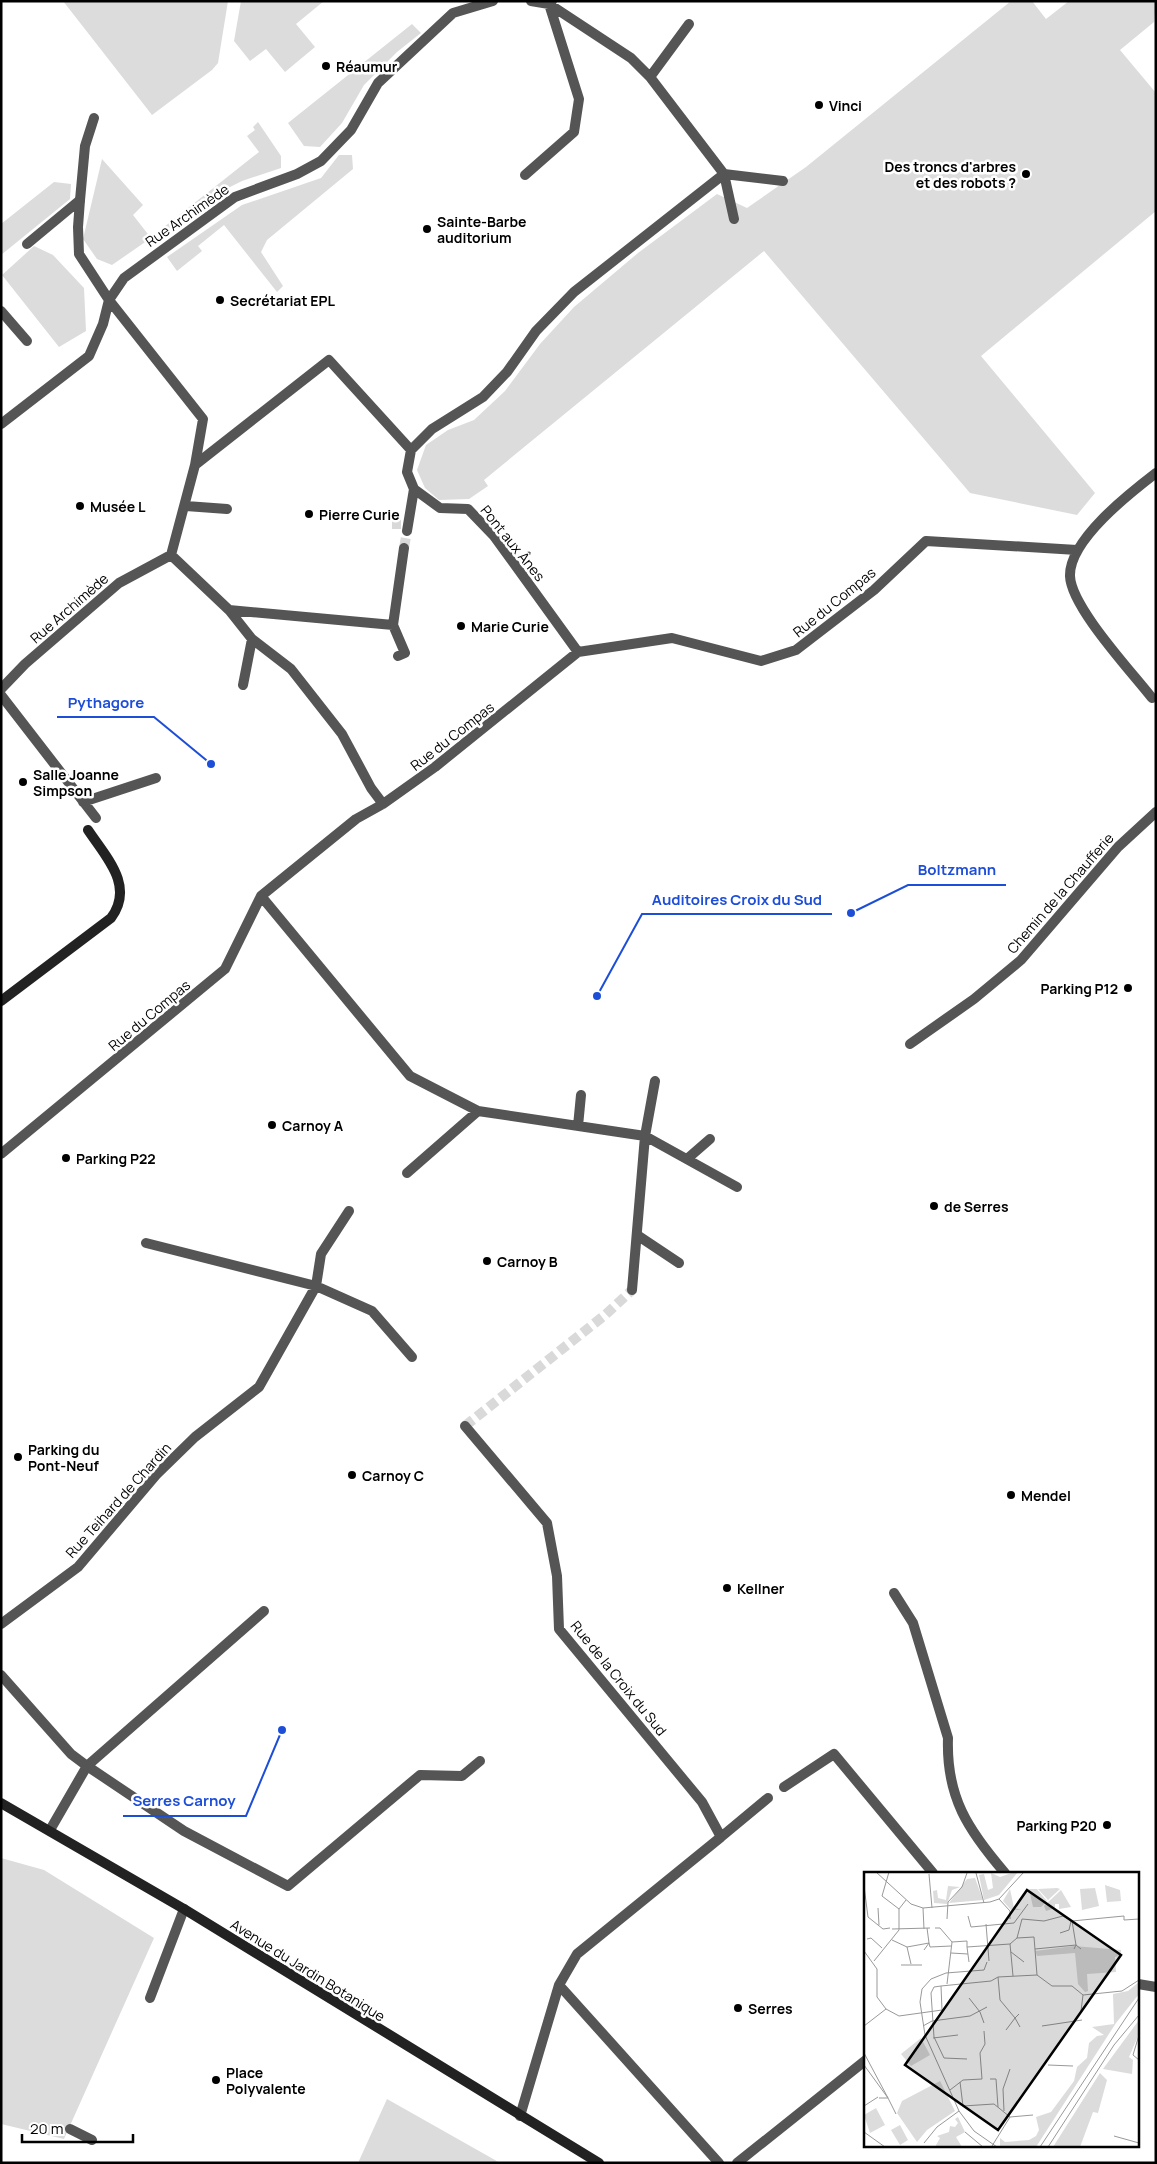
<svg xmlns="http://www.w3.org/2000/svg" width="1157" height="2164" viewBox="0 0 1157 2164" font-family="Manrope,sans-serif">
	<style>
		.green { fill: #dcdcdc }
		.lines { fill: none; stroke-linecap: round; stroke-linejoin: round }
		.street-tunnel { stroke: #d9d9d9; stroke-width: 10; stroke-dasharray: 10 5; stroke-linecap: butt }
		.lane { stroke: #555; stroke-width: 10 }
		.street { stroke: #555; stroke-width: 10 }
		.secondary { stroke: #222; stroke-width: 10 }
		.poi-dot { fill: #000; stroke: #fff; stroke-width: 2 }
		.labels { text-anchor: middle; dominant-baseline: central; stroke-width: 5; stroke-linejoin: round; paint-order: stroke }
		.poi-label { font-size: 14px; font-weight: bold; fill: #000; stroke: #fff; text-anchor: start }
		.street-label { font-size: 14px; fill: #000; stroke: #fff }
		.inset-road { fill: none; stroke: #999; stroke-width: 1 }
		.view { fill: #000; fill-opacity: 0.15; stroke: #000; stroke-width: 2.5 }
		.inset-edge { fill: none; stroke: #000; stroke-width: 2.5 }
		.leader { fill: none; stroke: #1d4ed8; stroke-width: 2 }
		.callout-dot { fill: #1d4ed8; stroke: #fff; stroke-width: 2 }
		.callout-label { font-size: 15px; text-anchor: middle; font-weight: bold; fill: #1d4ed8; stroke: #fff; stroke-width: 5; stroke-linejoin: round; paint-order: stroke }
	</style>
	<rect width="100%" height="100%" fill="#fff"/>
	<path class="green" d="M 63,1 L 228,1 L 218,63 L 212,70 L 152,115 Z
		M 241,1 L 324,1 L 296,24 L 315,47 L 285,72 L 266,49 L 250,61 L 234,41 Z
		M 1011,1 L 1032,1 L 1046,19 L 1069,1 L 1156,1 L 1154,22 L 1120,50 L 1156,93 L 1156,211 L 981,356 L 1095,493 L 1077,515 L 970,493 L 764,251 L 484,480 L 488,486 L 469,499 L 439,500 L 425,488 L 417,470 L 426,445 L 448,430 L 474,420 L 505,391 L 540,344 L 574,307 L 638,253 L 717,194 L 747,208 L 806,167 Z
		M 412,24 L 421,33 L 397,52 L 364,85 L 342,123 L 320,147 L 304,146 L 288,123 Z
		M 258,122 L 281,156 L 281,168 L 242,181 L 222,191 L 162,235 L 159,231 L 259,152 L 247,136 L 255,130 L 253,127 Z
		M 339,155 L 352,155 L 353,169 L 267,240 L 261,252 L 283,286 L 277,292 L 224,225 L 198,246 L 202,251 L 177,271 L 167,257 L 242,205 L 321,178 Z
		M 102,159 L 143,205 L 133,215 L 151,238 L 112,265 L 97,259 L 83,239 Z
		M 54,182 L 71,184 L 70,199 L 1,255 L 1,224 Z
		M 34,246 L 53,255 L 84,288 L 86,331 L 59,347 L 2,275 Z
		M 1,1858 L 44,1870 L 154,1938 L 64,2139 L 1,2124 Z
		M 387,2099 L 495,2160 L 499,2163 L 358,2163 Z"/>
	<g class="lines">
		<path class="street-tunnel" d="M 392,524 L 401,524
			M 404,548 L 407,531
			M 465,1426 L 605,1315 L 632,1290"/>
		<path class="lane" d="M 80,200 L 85,146 L 94,118
			M 1,311 L 27,341
			M 910,1044 L 974,999 L 1021,960 L 1118,847 L 1156,812
			M 1,1675 L 71,1754 L 87,1766 L 184,1831 L 288,1886 L 420,1775 L 462,1776 L 480,1761
			M 50,1830 L 87,1766 L 264,1611
			M 150,1998 L 184,1909
			M 70,2129 L 92,2140"/>
		<path class="street" d="M 531,1 L 549,4 L 552,1
			M 549,4 L 631,58 L 650,77 L 724,174 L 783,181
			M 650,77 L 689,24
			M 525,175 L 574,132 L 579,99 L 549,4
			M 27,244 L 80,200
			M 1,424 L 89,356 L 103,324 L 109,300 L 79,254 L 78,227 L 80,200
			M 411,450 L 432,429 L 483,397 L 507,372 L 536,331 L 574,292 L 724,174 L 734,219
			M 195,465 L 203,419 L 109,300 L 124,278 L 235,197 L 297,174 L 321,161 L 351,130 L 378,83 L 453,13 L 493,1
			M 186,506 L 227,509
			M 407,531 L 414,489
			M 171,555 L 229,610 L 252,639 L 291,669 L 342,734 L 371,788 L 383,804
			M 229,610 L 393,625
			M 398,656 L 405,653 L 393,625 L 404,548
			M 243,685 L 252,639
			M 1,689 L 25,664 L 119,583 L 171,555 L 195,465 L 329,360 L 411,450 L 407,472 L 414,489 L 440,508 L 468,509 L 494,536 L 578,652
			M 1,695 L 96,818
			M 1152,698 C 1131,671 1071,607 1070,576 C 1069,540 1130,493 1156,473
			M 83,802 L 156,778
			M 261,896 L 410,1076 L 478,1111 L 645,1136 L 632,1290
			M 655,1081 L 645,1136 L 737,1187
			M 578,1126 L 581,1095
			M 1,1154 L 225,969 L 261,896 L 356,819 L 383,804 L 435,767 L 578,652 L 672,638 L 761,661 L 796,650 L 874,590 L 926,541 L 1077,550
			M 687,1159 L 710,1139
			M 407,1173 L 478,1111
			M 637,1235 L 679,1263
			M 146,1243 L 316,1286 L 372,1311 L 412,1357
			M 465,1426 L 547,1523 L 557,1576 L 559,1629 L 702,1802 L 721,1837 L 577,1954 L 559,1985 L 520,2116
			M 894,1593 L 913,1623 L 948,1738 C 946,1797 968,1830 1005,1873
			M 1,1624 L 78,1567 L 156,1475 L 195,1437 L 259,1387 L 316,1286 L 321,1254 L 349,1211
			M 784,1787 L 834,1754 L 933,1873
			M 721,1837 L 768,1798
			M 1138,1984 L 1156,1987
			M 559,1985 L 719,2163
			M 737,2163 L 866,2060"/>
		<path class="secondary" d="M 1,1001 L 111,918 C 135,886 106,857 88,830
			M 1,1803 L 184,1909 L 599,2163"/>
	</g>
	<g class="poi-dot">
		<circle cx="326" cy="66" r="5"/>
		<circle cx="819" cy="105" r="5"/>
		<circle cx="1026" cy="174" r="5"/>
		<circle cx="427" cy="229" r="5"/>
		<circle cx="220" cy="300" r="5"/>
		<circle cx="80" cy="506" r="5"/>
		<circle cx="309" cy="514" r="5"/>
		<circle cx="461" cy="626" r="5"/>
		<circle cx="23" cy="782" r="5"/>
		<circle cx="1128" cy="988" r="5"/>
		<circle cx="272" cy="1125" r="5"/>
		<circle cx="66" cy="1158" r="5"/>
		<circle cx="934" cy="1206" r="5"/>
		<circle cx="487" cy="1261" r="5"/>
		<circle cx="18" cy="1457" r="5"/>
		<circle cx="352" cy="1475" r="5"/>
		<circle cx="1011" cy="1495" r="5"/>
		<circle cx="727" cy="1588" r="5"/>
		<circle cx="1107" cy="1825" r="5"/>
		<circle cx="738" cy="2008" r="5"/>
		<circle cx="216" cy="2080" r="5"/>
	</g>
	<g class="labels">
		<g class="poi-label">
			<text x="336" y="66">Réaumur</text>
			<text x="829" y="105">Vinci</text>
			<text x="1016" y="166" text-anchor="end">Des troncs d'arbres<tspan x="1016" dy="16">et des robots ?</tspan></text>
			<text x="437" y="221">Sainte-Barbe<tspan x="437" dy="16">auditorium</tspan></text>
			<text x="230" y="300">Secrétariat EPL</text>
			<text x="90" y="506">Musée L</text>
			<text x="319" y="514">Pierre Curie</text>
			<text x="471" y="626">Marie Curie</text>
			<text x="33" y="774">Salle Joanne<tspan x="33" dy="16">Simpson</tspan></text>
			<text x="1118" y="988" text-anchor="end">Parking P12</text>
			<text x="282" y="1125">Carnoy A</text>
			<text x="76" y="1158">Parking P22</text>
			<text x="944" y="1206">de Serres</text>
			<text x="497" y="1261">Carnoy B</text>
			<text x="28" y="1449">Parking du<tspan x="28" dy="16">Pont-Neuf</tspan></text>
			<text x="362" y="1475">Carnoy C</text>
			<text x="1021" y="1495">Mendel</text>
			<text x="737" y="1588">Kellner</text>
			<text x="1097" y="1825" text-anchor="end">Parking P20</text>
			<text x="748" y="2008">Serres</text>
			<text x="226" y="2072">Place<tspan x="226" dy="16">Polyvalente</tspan></text>
		</g>
		<g class="street-label">
			<text transform="translate(187 215) rotate(-35)">Rue Archimède</text>
			<text transform="translate(513 543) rotate(51)">Pont aux Ânes</text>
			<text transform="translate(834 602) rotate(-39)">Rue du Compas</text>
			<text transform="translate(69 608) rotate(-41)">Rue Archimède</text>
			<text transform="translate(452 736) rotate(-38)">Rue du Compas</text>
			<text transform="translate(1060 893) rotate(-49)">Chemin de la Chaufferie</text>
			<text transform="translate(149 1015) rotate(-40)">Rue du Compas</text>
			<text transform="translate(118 1500) rotate(-48)">Rue Teihard de Chardin</text>
			<text transform="translate(619 1678) rotate(51)">Rue de la Croix du Sud</text>
			<text transform="translate(308 1970) rotate(32)">Avenue du Jardin Botanique</text>
		</g>
	</g>
	<g transform="translate(864 1872)">
		<rect width="275" height="275" fill="#fff"/>
		<path d="M 150,0 L 154,0 L 135,23 L 120,28 L 115,3 L 120,2 L 124,18 L 129,16 L 127,1 L 136,5 ZM 111,6 L 119,28 L 85,31 L 103,7 ZM 241,13 L 256,18 L 257,29 L 243,30 ZM 84,14 L 96,15 L 88,18 L 83,32 L 70,31 L 69,19 L 73,18 L 74,26 L 82,28 ZM 193,16 L 196,17 L 184,28 L 174,17 ZM 231,16 L 235,34 L 218,38 L 216,17 ZM 146,17 L 150,36 L 158,38 L 147,38 L 139,29 ZM 165,17 L 173,17 L 183,29 L 177,35 L 169,35 ZM 197,18 L 207,35 L 195,37 L 195,32 L 191,32 L 191,36 L 182,39 L 180,34 ZM 210,74 L 257,78 L 257,83 L 251,85 L 252,100 L 223,102 L 224,119 L 221,120 L 214,112 L 211,81 L 173,84 L 171,79 ZM 275,110 L 275,122 L 252,151 L 172,275 L 136,274 L 136,266 L 141,270 L 165,268 L 172,264 L 175,258 L 172,245 L 187,240 L 210,209 L 213,195 L 223,186 L 225,171 L 233,164 L 240,163 L 228,155 L 250,152 L 249,122 L 264,119 ZM 275,148 L 275,162 L 265,185 L 269,188 L 268,202 L 239,197 ZM 57,166 L 66,183 L 47,194 L 37,182 ZM 236,201 L 243,208 L 234,241 L 229,240 L 216,275 L 189,275 ZM 76,209 L 91,239 L 63,258 L 53,270 L 33,241 L 38,229 ZM 12,236 L 21,253 L 6,261 L 0,243 ZM 94,245 L 101,260 L 92,265 L 98,275 L 71,275 L 76,266 L 73,264 L 85,260 L 86,254 L 91,255 L 94,251 L 91,247 ZM 36,253 L 44,268 L 36,273 L 27,258 Z" fill="#dcdcdc"/>
		<path class="inset-road" d="M 12,0 L 47,32 L 59,36 L 126,30 L 135,27 L 160,0M 25,0 L 18,24 L 35,37M 112,1 L 120,31M 65,2 L 68,36M 0,14 L 4,45 L 19,57 L 26,56M 135,27 L 146,39 L 146,47M 14,36 L 15,53M 59,36 L 60,57M 104,44 L 107,55 L 150,51 L 164,32M 83,47 L 84,30 L 98,15 L 103,1M 208,49 L 212,73 L 217,77M 122,52 L 125,89M 71,56 L 76,56 L 88,70 L 83,112M 28,57 L 66,56M 196,61 L 205,58 L 207,49M 153,66 L 158,47 L 180,49 L 199,44 L 208,49 L 260,44 L 260,48 L 275,47M 3,67 L 7,66 L 18,76M 28,68 L 43,75 L 65,71 L 66,75 L 87,74M 88,70 L 103,69 L 103,75M 146,72 L 149,104M 43,75 L 47,92M 171,77 L 212,73 L 210,77M 60,78 L 65,71 L 63,56M 0,79 L 13,97 L 13,125 L 22,137 L 35,144 L 78,138 L 77,114 L 127,109 L 134,105 L 173,103 L 188,114 L 208,114 L 219,123M 147,80 L 160,90M 87,81 L 104,82M 10,89 L 35,58 L 35,37 L 42,28M 105,90 L 103,75 L 146,72 L 153,66 L 170,65 L 173,103M 123,90 L 120,98 L 82,101 L 67,107 L 58,117 L 56,130 L 61,163 L 95,239 L 110,259 L 133,275M 37,93 L 58,93M 134,105 L 136,128 L 151,146 L 142,158M 77,114 L 70,115 L 67,121 L 70,165 L 80,186 L 103,187M 105,126 L 116,140 L 120,151M 217,139 L 219,123 L 258,119 L 275,108M 155,142 L 151,146 L 156,155M 0,154 L 22,137M 59,154 L 68,149 L 106,144 L 123,135M 178,154 L 218,148M 275,163 L 269,183 L 275,188M 69,166 L 94,163M 0,181 L 24,226 L 0,193M 184,193 L 209,194M 126,207 L 132,207 L 134,235M 96,210 L 99,234 L 130,232 L 146,245M 86,218 L 99,208 L 118,207 L 116,181 L 121,172 L 120,159M 15,226 L 24,226 L 32,242M 0,234 L 14,225M 140,239 L 139,217 L 146,197M 0,260 L 21,275M 101,260 L 119,275M 250,264 L 275,271M 60,271 L 73,255 L 95,239M 128,274 L 146,245 L 169,243M 176,275 L 275,126M 184,275 L 250,173 L 275,143"/>
		<path class="view" d="M 163,18 L 257,83 L 134,258 L 41,193 Z"/>
		<rect width="275" height="275" class="inset-edge"/>
	</g>
	<path class="leader" d="M211 764L154 717H57M851 913L908 885H1006M597 996L642 914H832M282 1730L246 1816H123"/>
	<g class="callout-dot">
		<circle cx="211" cy="764" r="5"/>
		<circle cx="851" cy="913" r="5"/>
		<circle cx="597" cy="996" r="5"/>
		<circle cx="282" cy="1730" r="5"/>
	</g>
	<g class="callout-label">
		<text x="106" y="708">Pythagore</text>
		<text x="957" y="875">Boltzmann</text>
		<text x="737" y="905">Auditoires Croix du Sud</text>
		<text x="184" y="1806">Serres Carnoy</text>
	</g>
	<rect width="1157" height="2164" fill="none" stroke="#000000" stroke-width="5"/>
	<path d="M22 2134v8h111v-8" fill="none" stroke="#000000" stroke-width="2.5"/>
	<text x="30" y="2134" font-size="15" fill="#000000" stroke="#ffffff" stroke-width="4" paint-order="stroke">20 m</text>
</svg>
